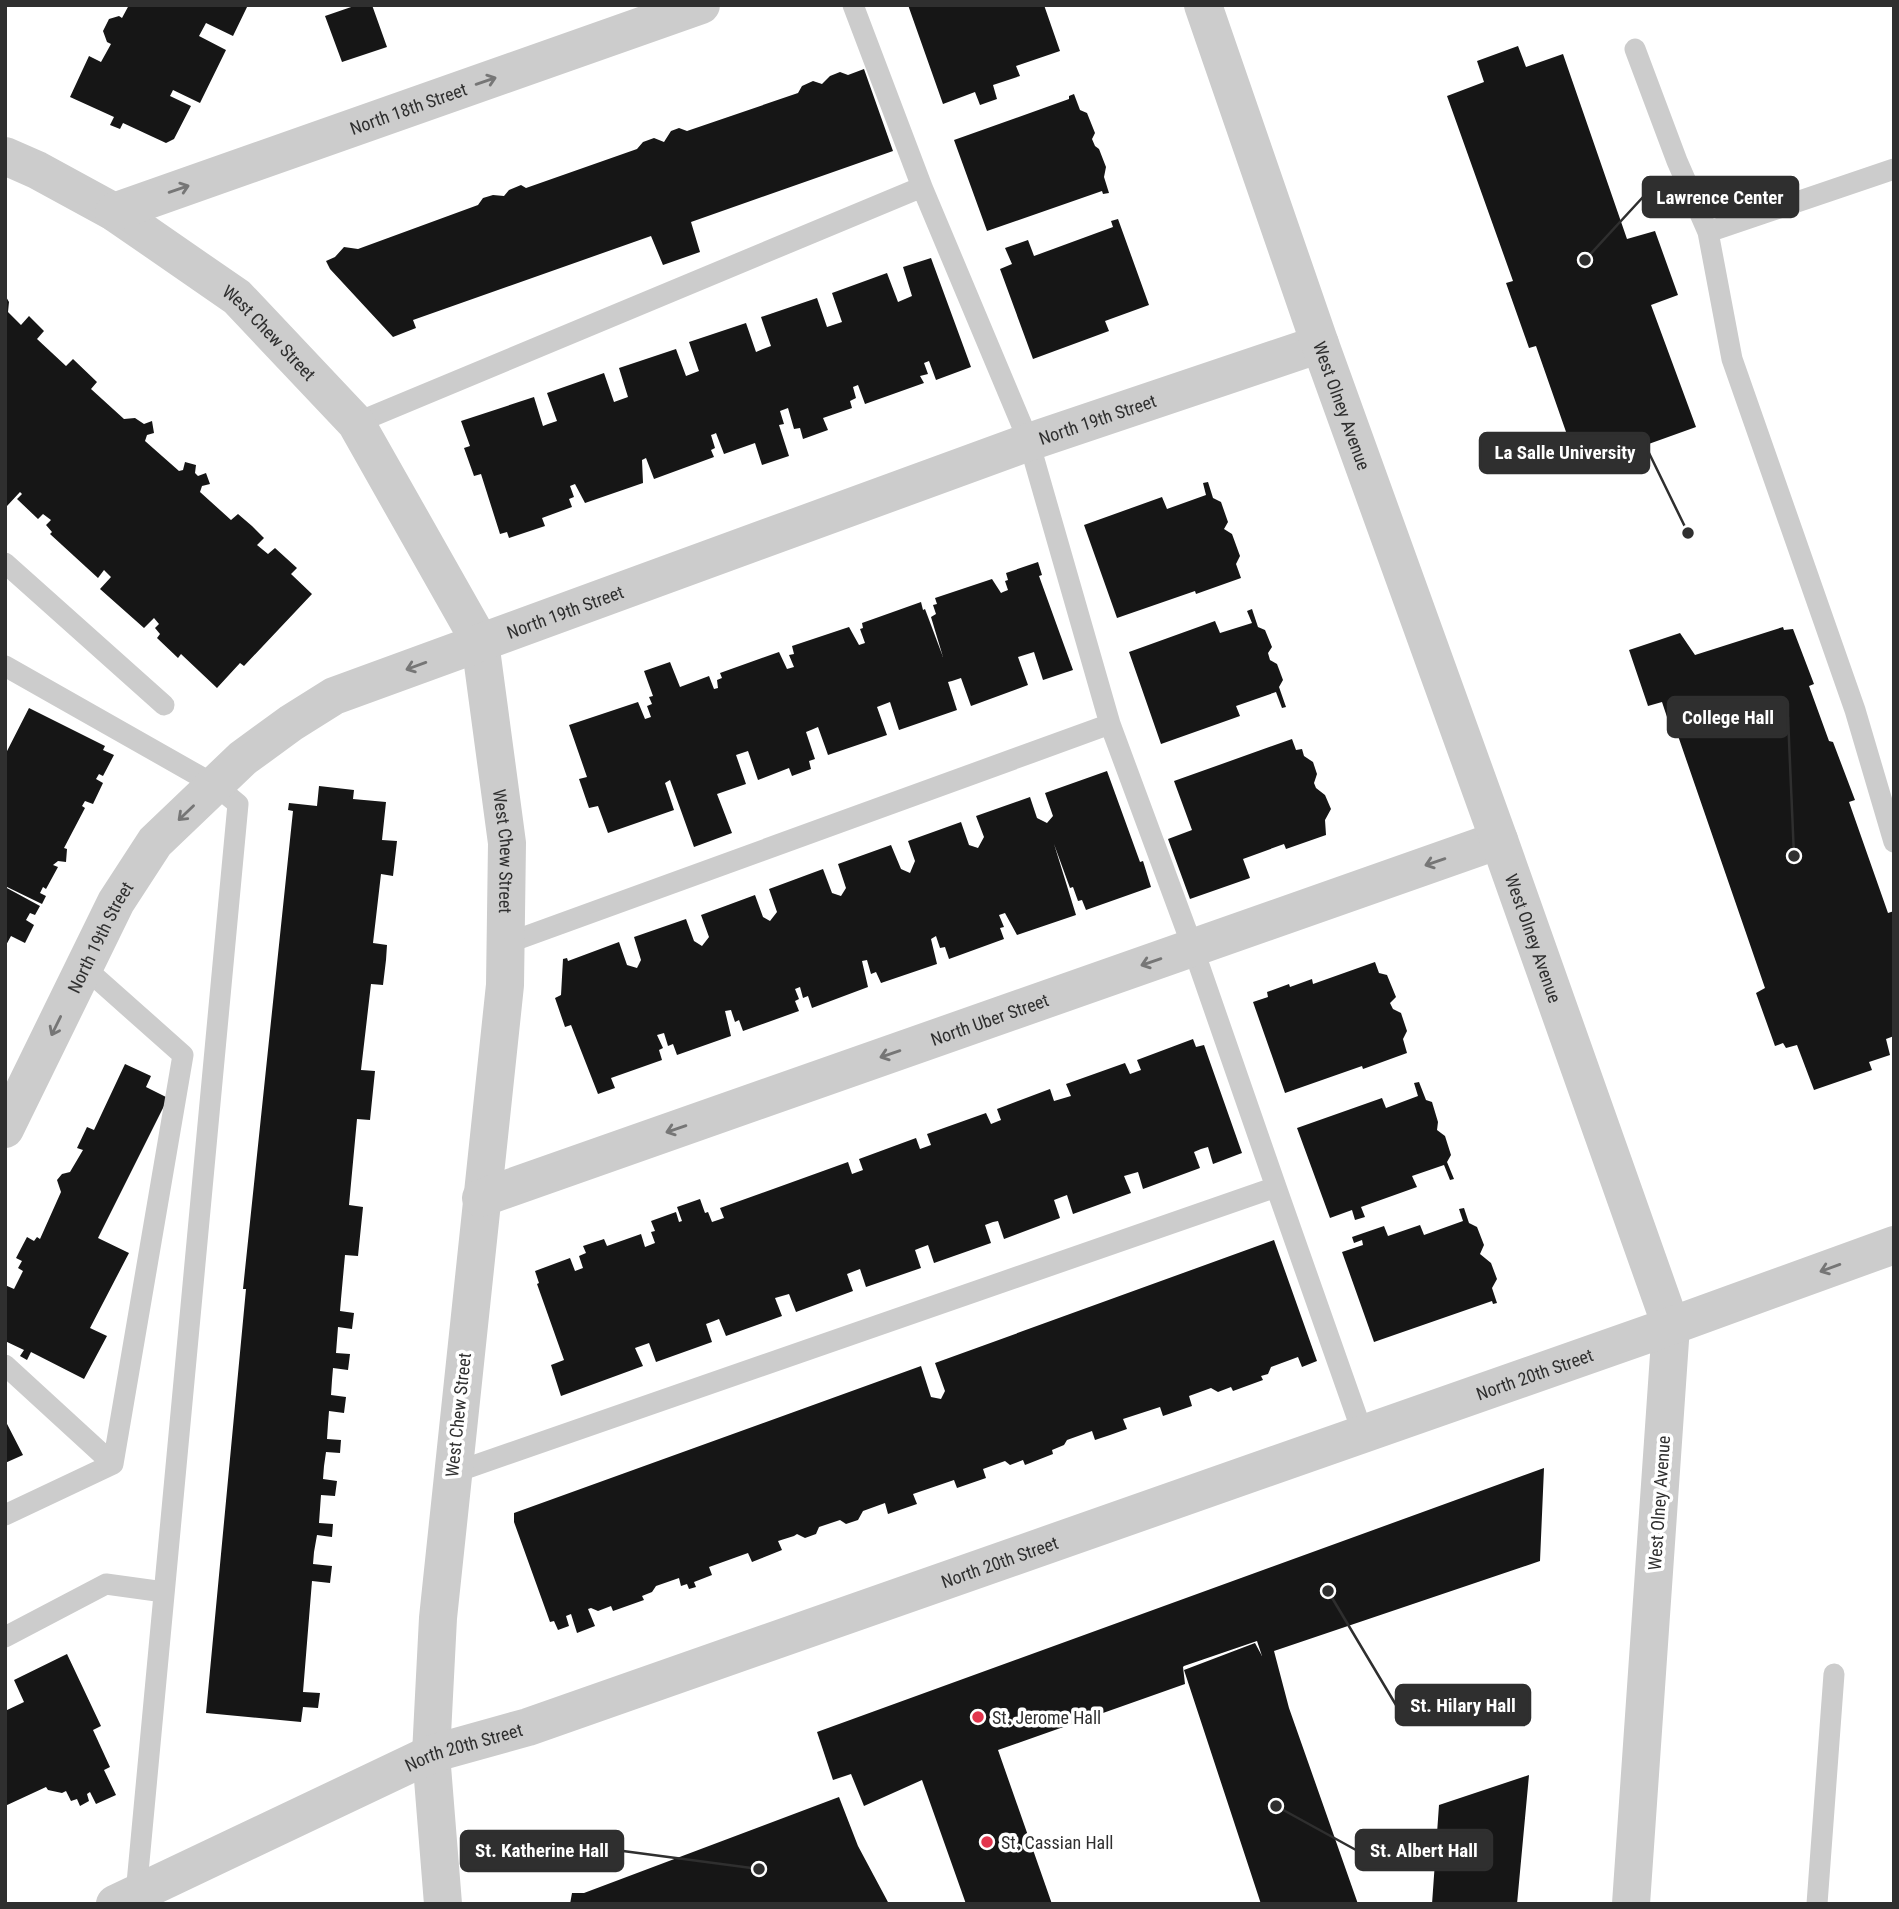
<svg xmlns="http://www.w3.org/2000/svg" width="1899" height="1909" viewBox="0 0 1899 1909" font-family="'Roboto Condensed',sans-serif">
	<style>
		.building { fill: #161616 }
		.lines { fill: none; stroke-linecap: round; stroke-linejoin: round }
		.service { stroke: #ccc; stroke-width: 21 }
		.minor { stroke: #ccc; stroke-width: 38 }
		.tertiary { stroke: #ccc; stroke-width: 38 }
		.oneway { stroke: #767676 }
		.poi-dot { fill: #e2354d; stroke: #fff; stroke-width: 2.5 }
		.labels { text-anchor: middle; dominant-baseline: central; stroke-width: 7; stroke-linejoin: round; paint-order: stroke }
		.street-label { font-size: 18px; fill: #2f2f2f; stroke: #fff }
		.poi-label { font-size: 18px; fill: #2f2f2f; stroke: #fff; text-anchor: start }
		.leader { fill: none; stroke: #2f2f2f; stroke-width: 2.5 }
		.callout-dot { fill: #2f2f2f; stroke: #fff; stroke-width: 2.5 }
		.callout { fill: #2f2f2f; stroke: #2f2f2f; stroke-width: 2.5 }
		.callout-label { font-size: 19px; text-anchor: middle; font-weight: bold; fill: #fff }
	</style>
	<rect width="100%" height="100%" fill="#fff"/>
	<path class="building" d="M 129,5 L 248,5 L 233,36 L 206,23 L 199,36 L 226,50 L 200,103 L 173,90 L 170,96 L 191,106 L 174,139 L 166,143 L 123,123 L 120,129 L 110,125 L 114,117 L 70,97 L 89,56 L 101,62 L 111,44 L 107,42 L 103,31 L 109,19 L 119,16 L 122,18 Z
		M 357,5 L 372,5 L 387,47 L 342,62 L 325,16 Z
		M 908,5 L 1044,5 L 1060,51 L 1016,66 L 1020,76 L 993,85 L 997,99 L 980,105 L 975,92 L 943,104 Z
		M 1518,46 L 1526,67 L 1563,54 L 1627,239 L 1655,231 L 1678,295 L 1651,305 L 1696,427 L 1579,469 L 1536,346 L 1529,348 L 1506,283 L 1513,281 L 1447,96 L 1484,82 L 1477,61 Z
		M 864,69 L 893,151 L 691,222 L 700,252 L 663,265 L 651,236 L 413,320 L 416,328 L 393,337 L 330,269 L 326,261 L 335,257 L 344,247 L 358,249 L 478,205 L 483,198 L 493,195 L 504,196 L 509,190 L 521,185 L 526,188 L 637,149 L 643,142 L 654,138 L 664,142 L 671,131 L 679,128 L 687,131 L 798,93 L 802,86 L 813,81 L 822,84 L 830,76 L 840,72 L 848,75 Z
		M 1074,94 L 1080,110 L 1087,113 L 1095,133 L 1092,139 L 1095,146 L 1099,149 L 1106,167 L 1104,177 L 1109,193 L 1103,194 L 1102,191 L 987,231 L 954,140 L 1069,99 L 1069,96 Z
		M 1118,219 L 1149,305 L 1105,321 L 1109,331 L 1033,359 L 1000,269 L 1012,264 L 1005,248 L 1028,240 L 1034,256 L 1113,227 L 1111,221 Z
		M 931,258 L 971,367 L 936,380 L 929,361 L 924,363 L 928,374 L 920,376 L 924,383 L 865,404 L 858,385 L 853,387 L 856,398 L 850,401 L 852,408 L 823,418 L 828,430 L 803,439 L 800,428 L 794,429 L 788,408 L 780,411 L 784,424 L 779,425 L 789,456 L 762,465 L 755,443 L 724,454 L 716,433 L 714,434 L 711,435 L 715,448 L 711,450 L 714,457 L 654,479 L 646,458 L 642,460 L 643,483 L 585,503 L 575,484 L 570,486 L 574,497 L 569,499 L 572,507 L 542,518 L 545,526 L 509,538 L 507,532 L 500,534 L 481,474 L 474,476 L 464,448 L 470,446 L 461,421 L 534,397 L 543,426 L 548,424 L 557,421 L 547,393 L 604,373 L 614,402 L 628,397 L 619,368 L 676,349 L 686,376 L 699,371 L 689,342 L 746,323 L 756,352 L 763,349 L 771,346 L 761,317 L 817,298 L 827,327 L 842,322 L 832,293 L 887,273 L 898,302 L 912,296 L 903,267 Z
		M 5,295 L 9,302 L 8,312 L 21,325 L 29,316 L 44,331 L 37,339 L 66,366 L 73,359 L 97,382 L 91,389 L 124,419 L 135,418 L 144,424 L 152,421 L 154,433 L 147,435 L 145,441 L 179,471 L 183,470 L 185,462 L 196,465 L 195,473 L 198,476 L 206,473 L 210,484 L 202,486 L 200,492 L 231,520 L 238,514 L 252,526 L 264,538 L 257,545 L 268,554 L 275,548 L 297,568 L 291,574 L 312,594 L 244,666 L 240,663 L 217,688 L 181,654 L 178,658 L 157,638 L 160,634 L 155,628 L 159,624 L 154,618 L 144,628 L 100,589 L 111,577 L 104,570 L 98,578 L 50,534 L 52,532 L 46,525 L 51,520 L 43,514 L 38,519 L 17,499 L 22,494 L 20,492 L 7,506 L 5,504 Z
		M 1208,482 L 1213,498 L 1221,502 L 1228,522 L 1224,529 L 1232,534 L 1240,556 L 1236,564 L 1241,578 L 1196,594 L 1195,591 L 1117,618 L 1084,525 L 1162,497 L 1167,509 L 1206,495 L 1203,483 Z
		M 1038,562 L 1042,575 L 1039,576 L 1073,670 L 1043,680 L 1034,652 L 1018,657 L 1028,685 L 971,706 L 961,678 L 952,681 L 948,682 L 957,710 L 899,730 L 890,702 L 877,707 L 887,735 L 828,755 L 818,727 L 811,730 L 806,732 L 815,759 L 809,761 L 811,769 L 792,776 L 789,768 L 758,780 L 748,751 L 736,755 L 746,784 L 717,794 L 732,833 L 694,847 L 670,780 L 665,783 L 674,810 L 608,833 L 598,806 L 589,808 L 579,779 L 587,777 L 569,725 L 638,702 L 645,719 L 651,717 L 647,706 L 652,704 L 649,697 L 653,696 L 644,671 L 670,662 L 680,687 L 709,676 L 714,689 L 718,688 L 717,680 L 722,678 L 720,673 L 779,652 L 787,669 L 794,667 L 789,655 L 794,654 L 792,646 L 849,627 L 859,645 L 865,643 L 860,629 L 863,628 L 862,623 L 921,602 L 923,610 L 925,609 L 943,657 L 931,617 L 936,614 L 933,605 L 937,604 L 935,598 L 992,579 L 1001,593 L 1003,592 L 1008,590 L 1005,581 L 1008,580 L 1006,573 Z
		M 1252,609 L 1258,627 L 1265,630 L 1272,647 L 1268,653 L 1270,660 L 1277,664 L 1283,680 L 1279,687 L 1286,707 L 1282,708 L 1276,692 L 1236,706 L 1240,716 L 1161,744 L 1129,652 L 1215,621 L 1220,633 L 1252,623 L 1247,611 Z
		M 1783,627 L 1784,630 L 1793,629 L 1814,684 L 1809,686 L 1829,741 L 1833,742 L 1855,800 L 1849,802 L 1888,913 L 1894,911 L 1894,1036 L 1886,1039 L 1890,1055 L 1869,1062 L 1872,1070 L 1814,1090 L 1797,1045 L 1786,1048 L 1783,1043 L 1775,1046 L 1756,993 L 1765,988 L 1676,730 L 1672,732 L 1662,702 L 1648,706 L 1629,650 L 1680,633 L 1695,655 Z
		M 29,708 L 105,746 L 103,750 L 114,755 L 103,776 L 99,774 L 96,779 L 103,783 L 93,804 L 85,801 L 82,806 L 85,808 L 64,848 L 55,845 L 67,849 L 66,862 L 58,861 L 53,865 L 58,867 L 46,889 L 43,887 L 40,893 L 46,896 L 42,904 L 5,886 L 5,755 Z
		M 1292,739 L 1296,750 L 1302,749 L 1304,756 L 1313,762 L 1317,774 L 1314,783 L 1316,788 L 1325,795 L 1331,809 L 1325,820 L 1326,835 L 1286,849 L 1284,844 L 1243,859 L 1250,878 L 1190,899 L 1168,839 L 1192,830 L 1174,781 Z
		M 1107,771 L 1140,862 L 1143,861 L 1151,887 L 1086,910 L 1082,900 L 1078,901 L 1073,887 L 1070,888 L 1054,844 L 1076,915 L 1017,935 L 1005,913 L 999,915 L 1004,927 L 1000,928 L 1004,939 L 949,959 L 945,947 L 940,948 L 936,936 L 931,939 L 937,964 L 881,983 L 876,972 L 871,974 L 867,960 L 862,961 L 868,987 L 812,1008 L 808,996 L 803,998 L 800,987 L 795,989 L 799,999 L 795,1001 L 799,1011 L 743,1031 L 739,1020 L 735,1022 L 731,1010 L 725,1011 L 731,1036 L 677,1055 L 673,1044 L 668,1046 L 664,1033 L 657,1035 L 663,1048 L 659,1050 L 662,1060 L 611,1078 L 615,1088 L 598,1094 L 571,1025 L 565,1027 L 555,998 L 561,995 L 563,959 L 567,958 L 568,961 L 619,942 L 627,965 L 637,968 L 641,960 L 634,937 L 686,919 L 694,941 L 702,946 L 709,937 L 701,915 L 755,895 L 763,917 L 770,921 L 777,912 L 769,889 L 823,869 L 832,893 L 841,896 L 846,888 L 838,864 L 891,845 L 901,869 L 910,873 L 915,861 L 908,841 L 961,822 L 969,845 L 978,848 L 984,837 L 976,816 L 1030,797 L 1037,818 L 1047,823 L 1053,816 L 1045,793 Z
		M 319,786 L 354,790 L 353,799 L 386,802 L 382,840 L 397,841 L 393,876 L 381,874 L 373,943 L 387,945 L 386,960 L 383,985 L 371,984 L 361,1070 L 375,1071 L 370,1120 L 357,1119 L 349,1205 L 363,1207 L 358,1256 L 345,1255 L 341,1299 L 340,1311 L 354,1313 L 352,1329 L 338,1327 L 336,1353 L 350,1354 L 348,1370 L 333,1368 L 332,1380 L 331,1395 L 346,1397 L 344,1413 L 329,1411 L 328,1424 L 327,1439 L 341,1440 L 340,1453 L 326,1452 L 324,1466 L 323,1479 L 337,1481 L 335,1496 L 321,1495 L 319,1523 L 333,1524 L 332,1537 L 317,1535 L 314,1552 L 313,1564 L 332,1566 L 330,1583 L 312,1581 L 303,1692 L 320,1693 L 318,1708 L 303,1707 L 301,1722 L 206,1713 L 246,1289 L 243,1289 L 293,811 L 288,810 L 289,803 L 317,806 Z
		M 5,887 L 40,906 L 35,915 L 30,913 L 26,920 L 34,925 L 25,943 L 11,936 L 5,947 Z
		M 1375,962 L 1379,973 L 1387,975 L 1396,997 L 1390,1003 L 1393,1009 L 1401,1013 L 1407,1031 L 1403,1039 L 1407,1053 L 1363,1069 L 1362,1066 L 1285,1093 L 1253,1002 L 1268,997 L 1267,992 L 1289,984 L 1290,987 L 1312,979 L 1313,984 Z
		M 1193,1039 L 1196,1047 L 1204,1045 L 1242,1153 L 1213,1164 L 1208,1147 L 1201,1149 L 1194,1152 L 1200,1168 L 1143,1189 L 1138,1172 L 1124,1176 L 1131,1193 L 1073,1214 L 1067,1195 L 1054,1200 L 1060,1218 L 1004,1239 L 998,1221 L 993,1222 L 985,1225 L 991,1243 L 934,1263 L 928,1245 L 920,1248 L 915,1250 L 921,1268 L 866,1287 L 860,1269 L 847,1274 L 853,1291 L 796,1312 L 789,1294 L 775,1298 L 782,1316 L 726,1336 L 719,1319 L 714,1321 L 706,1324 L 712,1342 L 656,1362 L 649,1343 L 635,1348 L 643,1366 L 561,1396 L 551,1365 L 564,1360 L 537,1284 L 539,1283 L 535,1271 L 570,1258 L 575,1271 L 583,1268 L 579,1256 L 586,1253 L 583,1246 L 604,1239 L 607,1246 L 641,1234 L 645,1247 L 655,1243 L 651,1232 L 655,1231 L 651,1221 L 676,1212 L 679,1222 L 682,1221 L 677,1207 L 700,1199 L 705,1213 L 708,1212 L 712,1222 L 724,1218 L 720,1208 L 848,1162 L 852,1174 L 863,1170 L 859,1159 L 916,1138 L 920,1149 L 931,1145 L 927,1134 L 986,1113 L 991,1124 L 1001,1120 L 997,1109 L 1050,1089 L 1054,1101 L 1071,1096 L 1066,1084 L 1125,1063 L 1130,1074 L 1141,1070 L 1137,1060 Z
		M 125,1064 L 151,1076 L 146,1087 L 168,1098 L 98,1238 L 129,1253 L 90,1328 L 107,1336 L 84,1379 L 31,1352 L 27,1360 L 20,1356 L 24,1350 L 5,1341 L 5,1285 L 14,1289 L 23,1271 L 18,1268 L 22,1261 L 16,1258 L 27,1237 L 34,1241 L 37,1237 L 40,1239 L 61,1192 L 57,1180 L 62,1174 L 70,1172 L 83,1150 L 77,1148 L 87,1127 L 94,1130 Z
		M 1419,1082 L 1426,1100 L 1432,1102 L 1438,1122 L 1437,1130 L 1445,1136 L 1451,1155 L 1447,1162 L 1454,1179 L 1450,1180 L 1444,1165 L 1412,1176 L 1417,1187 L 1361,1207 L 1365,1217 L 1355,1220 L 1352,1210 L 1330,1218 L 1297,1128 L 1382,1098 L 1386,1108 L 1418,1096 L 1414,1083 Z
		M 1464,1208 L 1469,1223 L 1477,1227 L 1484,1245 L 1480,1254 L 1491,1263 L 1497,1279 L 1492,1288 L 1497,1303 L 1493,1304 L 1492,1301 L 1374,1342 L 1342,1252 L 1363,1245 L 1362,1240 L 1354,1243 L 1352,1237 L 1384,1226 L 1388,1236 L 1420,1225 L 1424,1235 L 1463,1221 L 1459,1209 Z
		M 1274,1240 L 1317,1361 L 1302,1367 L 1298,1357 L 1271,1367 L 1268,1374 L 1261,1376 L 1263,1380 L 1233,1391 L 1231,1387 L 1218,1392 L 1211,1388 L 1189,1396 L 1192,1406 L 1163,1416 L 1160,1407 L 1123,1419 L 1127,1429 L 1110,1435 L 1095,1440 L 1092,1431 L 1067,1440 L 1064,1445 L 1052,1450 L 1053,1454 L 1025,1465 L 1023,1460 L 1010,1465 L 1005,1461 L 983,1469 L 986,1478 L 957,1488 L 954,1480 L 913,1494 L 917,1504 L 888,1514 L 885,1503 L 863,1511 L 858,1520 L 846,1524 L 840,1520 L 819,1527 L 816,1534 L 805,1538 L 797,1534 L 794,1536 L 778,1541 L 782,1550 L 752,1562 L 748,1553 L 709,1567 L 712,1575 L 694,1582 L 696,1587 L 689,1589 L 687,1584 L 681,1586 L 679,1578 L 656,1586 L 652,1592 L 642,1596 L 644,1600 L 613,1611 L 611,1606 L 598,1611 L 591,1608 L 588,1609 L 595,1626 L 577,1633 L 571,1614 L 566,1616 L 569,1626 L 558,1630 L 554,1621 L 550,1622 L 514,1522 L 514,1513 L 921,1366 L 931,1397 L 941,1399 L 945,1391 L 935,1363 Z
		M 5,1420 L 23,1455 L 5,1463 Z
		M 1544,1468 L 1540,1561 L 1274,1651 L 1289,1708 L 1358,1904 L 1261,1904 L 1184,1670 L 1255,1643 L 1262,1656 L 1257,1641 L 1184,1666 L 1183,1667 L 1185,1684 L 998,1750 L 1052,1904 L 966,1904 L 922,1780 L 864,1806 L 851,1774 L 833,1780 L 817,1732 Z
		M 67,1654 L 101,1726 L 93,1730 L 110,1767 L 104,1770 L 116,1795 L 96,1804 L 90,1792 L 87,1794 L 89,1801 L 80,1806 L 77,1799 L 71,1801 L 66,1791 L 62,1793 L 48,1790 L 46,1787 L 5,1806 L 5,1711 L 24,1702 L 14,1680 Z
		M 1529,1775 L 1517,1904 L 1432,1904 L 1439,1805 Z
		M 839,1797 L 858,1846 L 889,1904 L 570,1904 L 572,1893 L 584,1893 Z"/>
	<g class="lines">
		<path class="service" d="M 853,5 L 922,187
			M 1635,49 L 1677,161 L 1708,232
			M 1894,169 L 1708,232 L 1732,359 L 1855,710 L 1894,842
			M 356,423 L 922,187 L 1029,442 L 1110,724
			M 5,563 L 164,705
			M 5,666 L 215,785 L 238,804 L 136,1894
			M 1276,1187 L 1363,1434
			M 5,1365 L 113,1464
			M 453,1473 L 1276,1187 L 1193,948 L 1110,724 L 505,944
			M 5,1515 L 113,1464 L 183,1055 L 84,967
			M 5,1637 L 106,1584 L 164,1592
			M 1817,1904 L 1834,1674"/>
		<g class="minor">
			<path id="s1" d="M 5,156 L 37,170 L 114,212 L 237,297 L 356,423 L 480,642 L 507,843 L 505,985 L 438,1618 L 431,1754 L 443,1904"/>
			<path id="s2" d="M 114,212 L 701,5"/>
			<path id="s3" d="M 5,1129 L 116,902 L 155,842 L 243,758 L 291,723 L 334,696 L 1029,442 L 1320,344"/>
			<path id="s4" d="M 481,1198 L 1499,840"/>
		</g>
		<g class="tertiary">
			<path id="s5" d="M 1203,5 L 1320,344 L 1499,840 L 1671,1326 L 1631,1904"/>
			<path id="s6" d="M 115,1904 L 431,1754 L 528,1727 L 1671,1326 L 1894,1245"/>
		</g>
	</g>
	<defs><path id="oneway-shaft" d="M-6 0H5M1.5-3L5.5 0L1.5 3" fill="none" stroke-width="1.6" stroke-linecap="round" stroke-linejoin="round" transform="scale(1.75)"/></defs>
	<g class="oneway">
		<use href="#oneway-shaft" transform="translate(486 81) rotate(-19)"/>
		<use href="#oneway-shaft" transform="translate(179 189) rotate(-19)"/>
		<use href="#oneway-shaft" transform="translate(416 666) rotate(160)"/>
		<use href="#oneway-shaft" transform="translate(186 813) rotate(136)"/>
		<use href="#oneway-shaft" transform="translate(1435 862) rotate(161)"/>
		<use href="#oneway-shaft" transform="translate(1151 962) rotate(161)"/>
		<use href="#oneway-shaft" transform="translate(56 1026) rotate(116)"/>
		<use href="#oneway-shaft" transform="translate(890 1054) rotate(161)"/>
		<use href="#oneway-shaft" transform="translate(676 1129) rotate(161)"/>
		<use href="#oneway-shaft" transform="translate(1830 1268) rotate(160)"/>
	</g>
	<g class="poi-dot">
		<circle cx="978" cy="1717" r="7"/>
		<circle cx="987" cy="1842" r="7"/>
	</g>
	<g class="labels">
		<g class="street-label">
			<text stroke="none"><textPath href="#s2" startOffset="312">North 18th Street</textPath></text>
			<text stroke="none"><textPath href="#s1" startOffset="320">West Chew Street</textPath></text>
			<text stroke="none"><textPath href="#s5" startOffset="424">West Olney Avenue</textPath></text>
			<text stroke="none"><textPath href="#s3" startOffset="1368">North 19th Street</textPath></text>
			<text stroke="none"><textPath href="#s3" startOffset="802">North 19th Street</textPath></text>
			<text stroke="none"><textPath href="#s1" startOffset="908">West Chew Street</textPath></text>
			<text stroke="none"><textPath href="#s3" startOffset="214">North 19th Street</textPath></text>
			<text stroke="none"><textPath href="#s5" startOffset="990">West Olney Avenue</textPath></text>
			<text stroke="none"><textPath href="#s4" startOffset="539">North Uber Street</textPath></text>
			<text stroke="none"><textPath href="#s6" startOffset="1517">North 20th Street</textPath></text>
			<text transform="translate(458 1415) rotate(-84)">West Chew Street</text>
			<text transform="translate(1659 1503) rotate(-86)">West Olney Avenue</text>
			<text stroke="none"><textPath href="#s6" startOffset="950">North 20th Street</textPath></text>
			<text stroke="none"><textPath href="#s6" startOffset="383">North 20th Street</textPath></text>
		</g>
		<g class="poi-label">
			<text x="992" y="1717">St. Jerome Hall</text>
			<text x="1001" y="1842">St. Cassian Hall</text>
		</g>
	</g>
	<path class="leader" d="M1585 260L1643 197M1688 533L1649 453M1794 856L1788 717M1328 1591L1396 1705M1276 1806L1356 1850M759 1869L623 1851"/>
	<g class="callout-dot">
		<circle cx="1585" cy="260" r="7"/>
		<circle cx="1688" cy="533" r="7"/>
		<circle cx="1794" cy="856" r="7"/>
		<circle cx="1328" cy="1591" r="7"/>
		<circle cx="1276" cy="1806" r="7"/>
		<circle cx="759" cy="1869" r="7"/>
	</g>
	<g class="callout">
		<rect x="1643" y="177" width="155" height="40" rx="7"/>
		<rect x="1480" y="433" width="169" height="40" rx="7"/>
		<rect x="1668" y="697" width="120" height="40" rx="7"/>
		<rect x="1396" y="1685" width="134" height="40" rx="7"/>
		<rect x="1356" y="1830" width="136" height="40" rx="7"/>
		<rect x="461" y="1831" width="162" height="40" rx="7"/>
	</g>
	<g class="callout-label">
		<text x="1720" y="204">Lawrence Center</text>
		<text x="1565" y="459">La Salle University</text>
		<text x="1728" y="724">College Hall</text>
		<text x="1463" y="1712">St. Hilary Hall</text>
		<text x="1424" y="1857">St. Albert Hall</text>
		<text x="542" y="1857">St. Katherine Hall</text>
	</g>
	<rect width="1899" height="1909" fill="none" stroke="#2f2f2f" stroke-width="14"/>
</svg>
